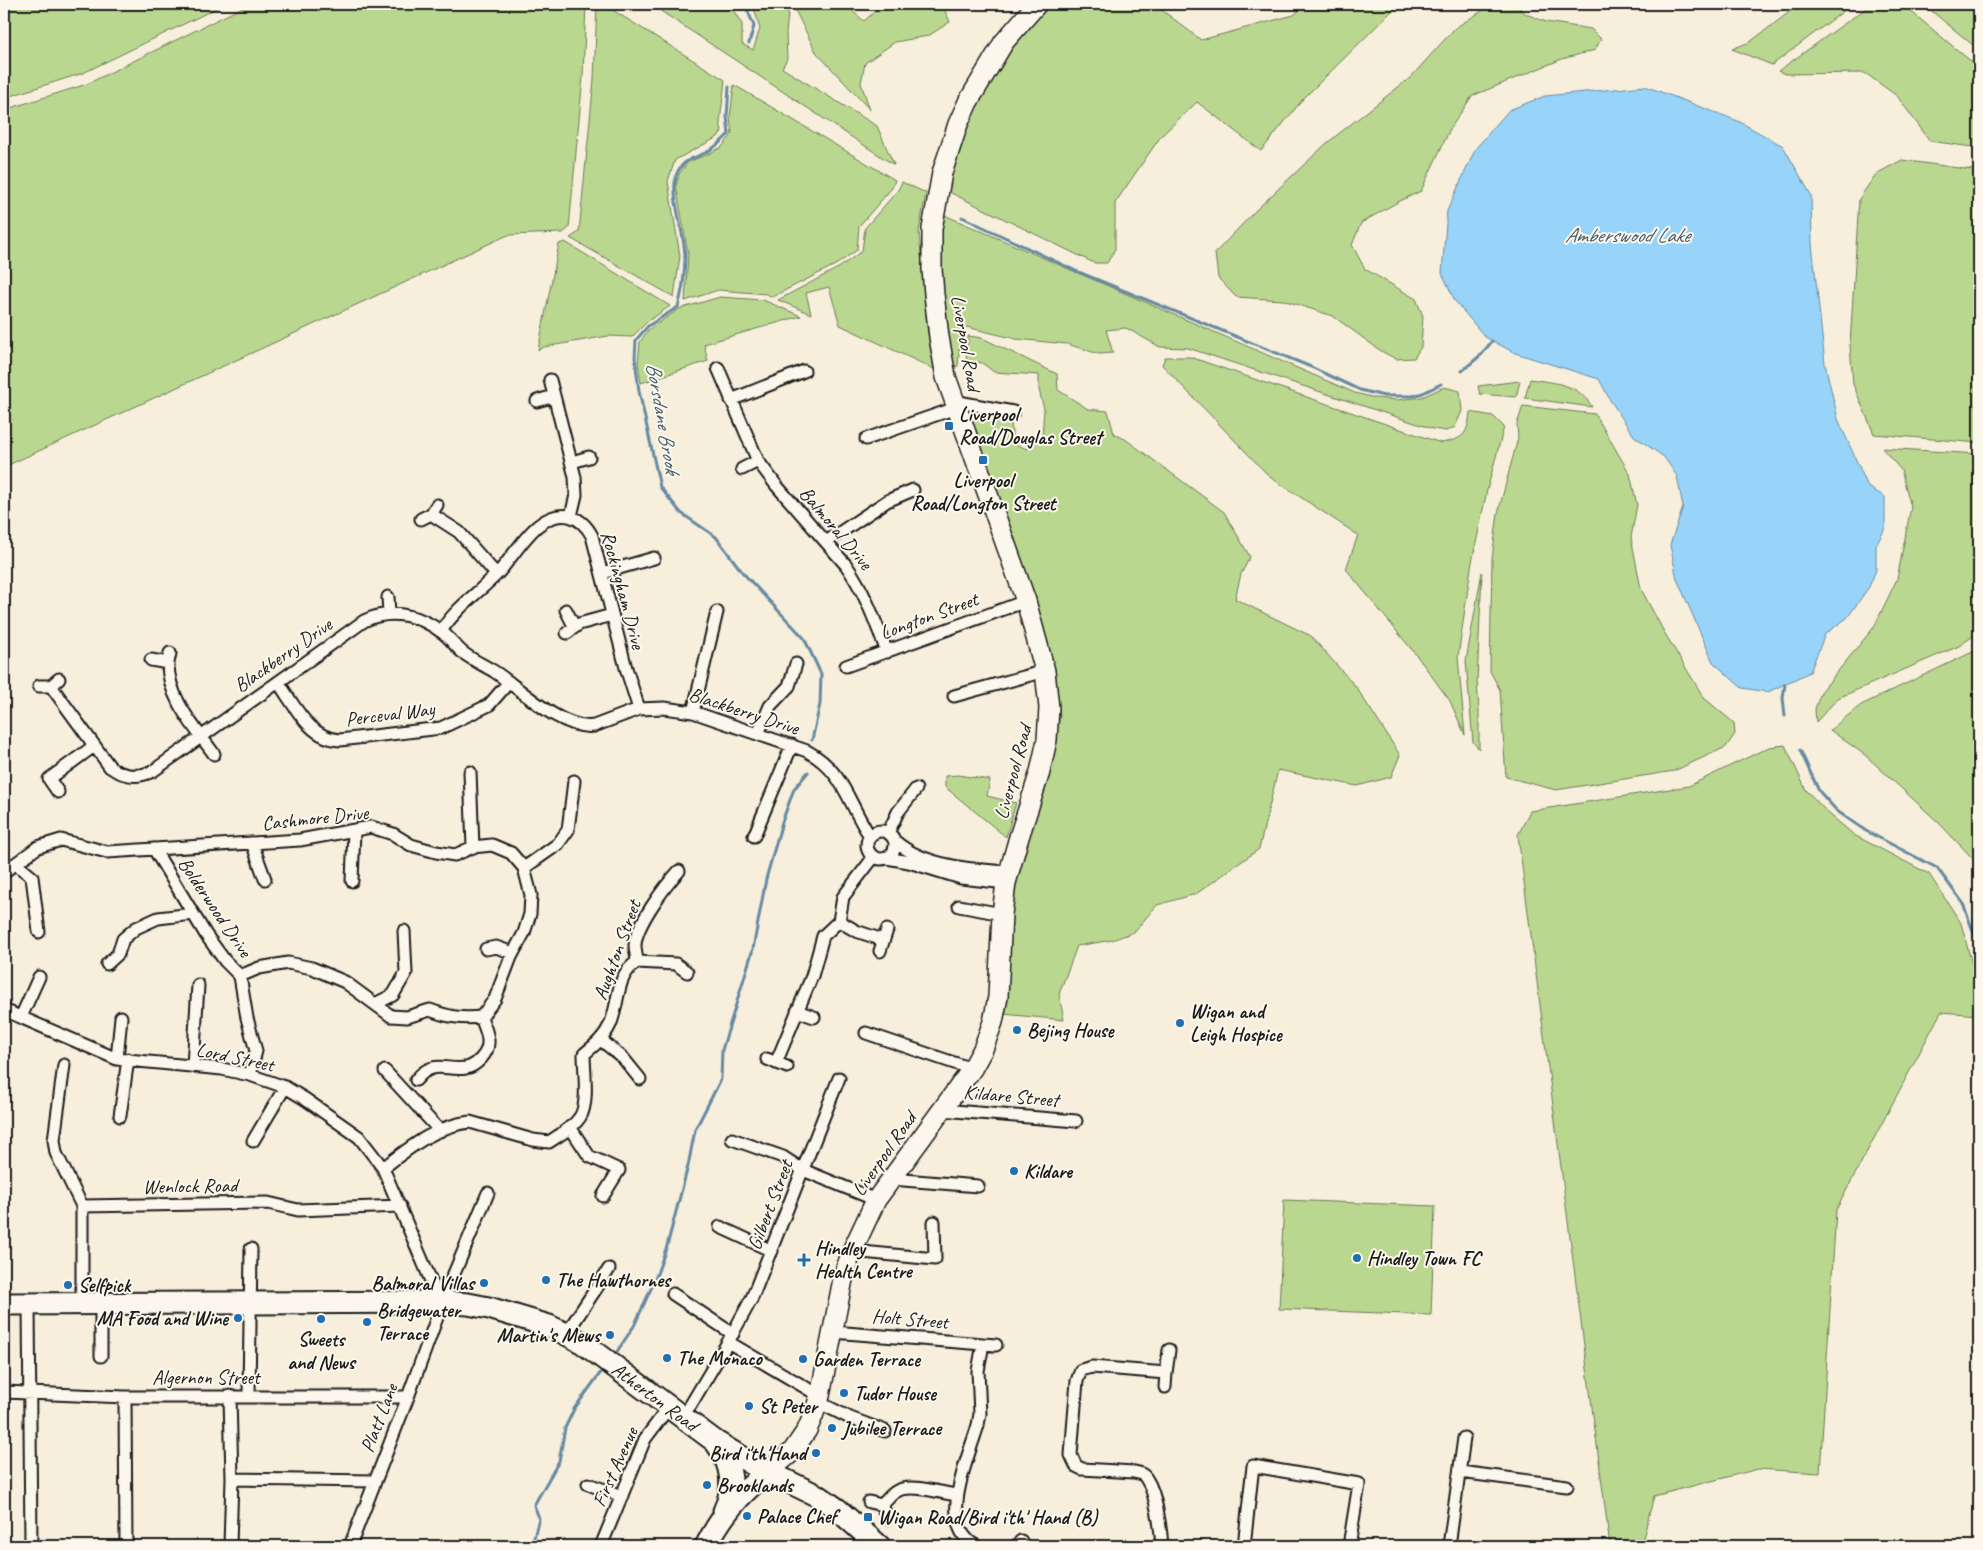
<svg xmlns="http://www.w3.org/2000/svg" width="1983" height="1550" viewBox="0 0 1983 1550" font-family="Caveat,sans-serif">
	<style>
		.green { fill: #bad790; stroke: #6b7a56 }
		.water { fill: #98d4f9; stroke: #668aa1 }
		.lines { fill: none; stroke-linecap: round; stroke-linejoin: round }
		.stream { stroke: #668aa1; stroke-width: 3 }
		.street-casing { stroke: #1c1c1c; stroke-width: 15 }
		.primary-casing { stroke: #1c1c1c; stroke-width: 22 }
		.highway-casing { stroke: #1c1c1c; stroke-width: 25 }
		.street { stroke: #fbf7ec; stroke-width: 11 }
		.primary { stroke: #fbf7ec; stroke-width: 19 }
		.highway { stroke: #fbf7ec; stroke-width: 21 }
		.poi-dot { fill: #1f6fb2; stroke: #fbf7ec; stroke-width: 2 }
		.labels { text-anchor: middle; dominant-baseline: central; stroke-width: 4; stroke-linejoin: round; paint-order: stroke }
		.street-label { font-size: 20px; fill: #1c1c1c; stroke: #fbf7ec }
		.poi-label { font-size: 20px; font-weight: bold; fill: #1c1c1c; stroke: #fbf7ec; text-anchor: start }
		.water-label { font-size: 21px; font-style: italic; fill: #475c69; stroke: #fbf7ec }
	</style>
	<rect width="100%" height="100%" fill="#f7eedc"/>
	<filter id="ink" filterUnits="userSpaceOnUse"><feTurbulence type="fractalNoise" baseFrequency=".02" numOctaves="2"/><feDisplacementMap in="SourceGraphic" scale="10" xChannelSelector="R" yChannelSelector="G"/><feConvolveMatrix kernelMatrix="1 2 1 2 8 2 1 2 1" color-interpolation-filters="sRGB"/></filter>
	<g filter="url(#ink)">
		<path class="green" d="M 4,4 L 225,4 L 83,73 L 4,98 Z
			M 249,4 L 586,4 L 583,76 L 569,228 L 563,233 L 508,235 L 4,467 L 4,110 L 87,84 Z
			M 597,4 L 603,4 L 725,80 L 720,122 L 722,131 L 718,137 L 675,160 L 668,181 L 680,256 L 674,297 L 570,238 L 579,232 L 594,79 Z
			M 650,4 L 729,4 L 742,24 L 742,44 L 753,50 L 760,29 L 753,4 L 789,4 L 786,33 L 787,59 L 782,68 L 877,126 L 894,165 Z
			M 792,4 L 847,4 L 849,8 L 864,21 L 883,4 L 942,4 L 950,22 L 928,36 L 895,42 L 865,63 L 861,83 L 870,110 L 816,52 Z
			M 1047,4 L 1154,4 L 1201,40 L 1294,15 L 1306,4 L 1320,4 L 1323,8 L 1328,4 L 1399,4 L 1303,99 L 1261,151 L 1197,102 L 1161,136 L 1115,203 L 1115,249 L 1107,263 L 1094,263 L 945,190 L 962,132 L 985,75 L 1030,17 Z
			M 1493,4 L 1515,4 L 1526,14 L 1546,22 L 1591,29 L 1601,39 L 1595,50 L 1562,59 L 1472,96 L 1450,129 L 1421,191 L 1396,203 L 1361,223 L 1352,245 L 1365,269 L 1416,299 L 1423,316 L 1421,347 L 1414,358 L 1396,359 L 1381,351 L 1333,316 L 1283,300 L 1236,297 L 1218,278 L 1215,253 L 1256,210 L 1327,143 L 1411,77 L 1455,28 Z
			M 1800,4 L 1853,4 L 1772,65 L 1732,49 L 1750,42 Z
			M 1872,4 L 1902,4 L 1979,68 L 1979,148 L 1930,141 L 1897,96 L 1865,73 L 1785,74 L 1778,71 Z
			M 1923,4 L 1979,4 L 1979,50 Z
			M 734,85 L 895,180 L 892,188 L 859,226 L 857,250 L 837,264 L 772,297 L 767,294 L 718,290 L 685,301 L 688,254 L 676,185 L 679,174 L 688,162 L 706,155 L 722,147 L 732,134 L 730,117 Z
			M 1902,160 L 1979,171 L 1979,443 L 1874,434 L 1853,384 L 1850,345 L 1859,199 L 1876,174 Z
			M 902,182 L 926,193 L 919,231 L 927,327 L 934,369 L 840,325 L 829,287 L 806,293 L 811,314 L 778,300 L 840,267 L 862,251 L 865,228 L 898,190 Z
			M 942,214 L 1355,393 L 1375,398 L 1397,400 L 1422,397 L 1444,387 L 1460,391 L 1462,411 L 1455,427 L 1446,431 L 1433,429 L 1188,348 L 1160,347 L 1126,328 L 1106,330 L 1113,353 L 1099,354 L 1067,344 L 1016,339 L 967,327 L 961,330 L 958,366 L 951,367 L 939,262 Z
			M 565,242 L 670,306 L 647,322 L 632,337 L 608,336 L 544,347 L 538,350 L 559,244 Z
			M 720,297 L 763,300 L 801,316 L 704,344 L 708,361 L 641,383 L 638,363 L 640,342 L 648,330 L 679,309 Z
			M 968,336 L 982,338 L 1057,374 L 1058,390 L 1088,409 L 1108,411 L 1114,434 L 1125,439 L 1224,512 L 1250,557 L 1241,574 L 1235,599 L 1311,636 L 1356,687 L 1400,755 L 1391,777 L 1357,786 L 1278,770 L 1259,849 L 1196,894 L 1157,905 L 1134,932 L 1112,940 L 1077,946 L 1059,994 L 1064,1020 L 1003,1014 L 1008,975 L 1011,894 L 1060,717 L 1055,672 L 1012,533 L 970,416 L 1011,422 L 1013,443 L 1027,449 L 1042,437 L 1044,409 L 1039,390 L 1039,375 L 994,372 L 982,363 L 966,360 Z
			M 1165,357 L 1190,357 L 1441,443 C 1463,439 1468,435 1470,412 L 1493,416 L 1504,427 L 1487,490 L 1471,567 L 1458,657 L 1465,735 L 1450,701 L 1417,656 L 1346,569 L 1358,535 L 1270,477 L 1162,365 Z
			M 1530,379 C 1555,383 1578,383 1592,407 L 1525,398 Z
			M 1520,381 L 1516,397 L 1480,394 L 1478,386 Z
			M 1523,406 L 1595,414 L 1630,474 L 1637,505 L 1631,537 L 1641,589 L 1664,632 L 1704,698 L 1734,723 L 1735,734 L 1726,747 L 1674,771 L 1556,790 L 1506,777 L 1500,690 L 1490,671 L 1492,559 L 1498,513 L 1518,438 L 1517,424 Z
			M 1882,448 L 1979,454 L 1979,632 L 1959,646 L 1838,698 L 1816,722 L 1815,709 L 1821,692 L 1874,627 L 1897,579 L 1911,507 L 1901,470 Z
			M 1482,572 L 1477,681 L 1479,711 L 1479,749 L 1473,742 L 1466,661 Z
			M 1979,649 L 1979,865 L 1938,822 L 1865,755 L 1830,730 L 1861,705 Z
			M 1785,745 L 1806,790 L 1828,813 L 1854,835 L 1929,874 L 1961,923 L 1975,976 L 1979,980 L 1979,1015 L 1941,1012 L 1836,1210 L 1820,1473 L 1758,1469 L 1654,1496 L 1641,1546 L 1610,1546 L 1518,835 L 1530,811 L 1689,786 L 1769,747 Z
			M 958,775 L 990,780 L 987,796 L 1016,803 L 1006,837 L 945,787 L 945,776 Z
			M 1284,1200 L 1435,1206 L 1431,1315 L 1279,1309 Z"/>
		<path class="water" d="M 1645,86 L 1738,121 L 1783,146 L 1811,195 L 1812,244 L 1825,364 L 1838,419 L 1868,487 L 1885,497 L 1885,528 L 1876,546 L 1876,570 L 1869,587 L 1847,618 L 1825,634 L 1810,672 L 1768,692 L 1742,688 L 1713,662 L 1677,579 L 1670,545 L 1683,507 L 1677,476 L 1664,457 L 1634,436 L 1610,400 L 1599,379 L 1515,353 L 1485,337 L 1455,301 L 1442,273 L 1447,211 L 1476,148 L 1509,110 L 1545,96 Z"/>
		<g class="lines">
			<path class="stream" d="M 745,4 L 754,26 L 749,43
				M 729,87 L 727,117 L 729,134 C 722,141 715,148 705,153 C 694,158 685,159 678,171 C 668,189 684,231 685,254 C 685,271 683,290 678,307 L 648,326 L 636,340 L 635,358 L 639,391 L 660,487 L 681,513 L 716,537 L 743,573 L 804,638 L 821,674 L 820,704 L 812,740
				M 962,217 L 1076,271 L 1311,367 L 1360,390 L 1384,396 L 1413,396 L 1423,393 L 1441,384
				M 1462,371 L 1482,354 L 1492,341
				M 1785,684 L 1783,698 L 1785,716
				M 1800,750 L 1819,791 L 1837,811 L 1866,831 L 1937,868 L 1963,903 L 1979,948
				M 614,1356 L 634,1326 L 654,1282 L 667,1246 L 688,1166 L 695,1130 L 721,1079 L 722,1050 L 753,949 L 766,879 L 782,822 L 794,789 L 808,772
				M 532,1546 L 539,1518 L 534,1505 L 559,1461 L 565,1428 L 574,1409 L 604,1368"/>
			<defs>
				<path id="street" d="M 718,368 L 758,461 L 776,485 L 846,565 C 865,592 875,621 887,652
					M 550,380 L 575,477 L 576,495 L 571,516
					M 731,400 L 804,371
					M 537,401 L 554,396
					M 953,401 L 1013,412
					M 866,439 L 956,408
					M 572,462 L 589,457
					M 742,469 L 758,461
					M 431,514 L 459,532 L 496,574
					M 421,519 L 431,514 L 437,505
					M 826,542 L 887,501 L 913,490
					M 602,573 L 654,558
					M 388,597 L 389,613
					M 566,610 L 574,626
					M 441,631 C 456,608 478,593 498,573 C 517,553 537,510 569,516 C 580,519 587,526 592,536 L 626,668 L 639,709
					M 567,633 L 579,624 L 612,615
					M 151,660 L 168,663 L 170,653
					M 168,663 C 168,699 194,726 214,754
					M 846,666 L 1026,601
					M 278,682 C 294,704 309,739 340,740 L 441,728 L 489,705 L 509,682
					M 39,686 L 51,686 L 59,679
					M 51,686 L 110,767 C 124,777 138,778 153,771 L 364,621 C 391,608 420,615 443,633 C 450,638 455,646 462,652 C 472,660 484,665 495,672 C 521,689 562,731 594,726 L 639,709 L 664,708 L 693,712 L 807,751 C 845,772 848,804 870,836
					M 954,696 L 1045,671
					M 693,712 L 717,612
					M 758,734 L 770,706 L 789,686 L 796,664
					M 470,772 L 473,847
					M 58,792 L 49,779 L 94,746
					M867 845a14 14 0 1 1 28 0a14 14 0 1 1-28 0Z
					M 888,833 L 898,812 L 916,789
					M 754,836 L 792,745
					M 895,841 C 923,866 973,870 1009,872
					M 252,843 L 265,879
					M 154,849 L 206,935 L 225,961 L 240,976 L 247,1018 L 256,1051 L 250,1075
					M 887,858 L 909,862 L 961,878 L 1006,883
					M 16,864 L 32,877 L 39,932
					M 524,868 L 558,844 L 568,830 L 574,781
					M 4,872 L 38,847 L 61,840 L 107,852 L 300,840 L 371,827 L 393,834 L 411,845 L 436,852 L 455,855 L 473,847 L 492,845 L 511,853 L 524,868 L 531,895 L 530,914 L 524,933 L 511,957 L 495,999 L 481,1017
					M 352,881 L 354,830
					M 959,906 L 1002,914
					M 839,921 L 856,931 L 883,940
					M 486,949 L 496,947 L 513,953
					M 880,951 L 887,930
					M 637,962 L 676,964 L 687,972
					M 107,964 L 118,954 L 123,939 L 136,928 L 158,918 L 193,914
					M 240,976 L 259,968 L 288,963 L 312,968 L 345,982 L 391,1016 L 407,1017 L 430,1010 C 448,1017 462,1019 481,1017
					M 375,1004 L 393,995 L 406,973 L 404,931
					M 4,1010 L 117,1059 L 222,1069 L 250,1075 L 285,1087 L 305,1099 L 359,1137 L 383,1168 L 440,1302
					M 797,1011 L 814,1017
					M 21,1017 L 39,977
					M 866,1033 L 972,1069
					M 601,1040 L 623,1058 L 640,1079
					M 117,1059 L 121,1017
					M 767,1059 L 787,1067
					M 776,1063 L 812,976 L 823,936 L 839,921 L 843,897 L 873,858
					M 64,1065 L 54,1140 L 56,1153 L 82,1206 L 82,1304
					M 193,1066 L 198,985
					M 385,1071 L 440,1131
					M 416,1080 C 432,1059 446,1071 466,1068 C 476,1066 488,1054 488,1043 C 489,1035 483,1024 481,1017
					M 942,1110 L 1076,1121
					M 120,1116 L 128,1059
					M 570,1127 L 589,1156 L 619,1170 L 603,1196
					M 732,1139 L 783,1157 L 803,1170 L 876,1200
					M 253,1141 L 285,1087
					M 383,1168 C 408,1149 437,1125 470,1122 L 533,1140 L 549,1142 C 559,1135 573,1128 580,1117 C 589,1104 584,1070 584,1054 C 595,1045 604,1038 610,1025 C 620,1002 615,976 637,962 C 637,957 635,951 635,946 C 635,926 665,886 679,871
					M 891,1179 L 978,1186
					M 82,1206 L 268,1203 L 298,1210 L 400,1206
					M 720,1227 L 772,1251
					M 852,1251 L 935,1259 L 934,1222
					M 673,1294 L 733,1334
					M 29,1304 L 31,1546
					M 833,1332 L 983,1344 L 978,1371 L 980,1414 L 978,1425 C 969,1457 936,1525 976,1546
					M 566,1334 L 609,1269
					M 728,1342 L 820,1396
					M 983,1344 L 996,1345
					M 101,1356 L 101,1304
					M 1165,1387 L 1166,1373
					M 4,1392 L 125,1397 L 408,1397
					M 249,1395 L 251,1249
					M 125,1397 L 126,1546
					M 818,1402 L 850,1418 L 885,1431
					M 690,1406 L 728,1342 L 752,1298 L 839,1078
					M 1460,1472 L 1567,1486
					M 232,1479 L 375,1481
					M 588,1484 L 622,1496
					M 869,1502 L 882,1505 L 887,1518
					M 882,1505 C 886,1501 891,1494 897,1491 C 910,1483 941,1493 957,1495
					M 230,1546 L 232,1479 L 230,1396
					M 350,1546 L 408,1397 L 439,1312 L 440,1302 L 445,1295 L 488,1193
					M 601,1546 L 645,1439 L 669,1407
					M 1016,1546 L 1021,1541
					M 1162,1546 C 1161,1530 1156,1493 1147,1480 C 1144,1474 1140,1473 1134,1472 L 1082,1469 L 1076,1466 L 1071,1455 L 1077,1381 L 1081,1370 L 1092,1367 L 1166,1373 L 1169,1350
					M 1244,1546 L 1253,1466 L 1359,1484 L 1349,1546
					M 1449,1546 L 1464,1438"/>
				<path id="primary" d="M 768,1472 L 792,1452 L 807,1430 L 813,1416 L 820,1396 L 844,1274 L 852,1251 L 876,1200 L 972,1069 L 983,1049 L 993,1022 L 998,997 L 1002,914 L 1006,883 L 1019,837 L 1040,772 L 1047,740 L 1049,708 L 1045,671 L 1026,601 L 946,377 L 939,337 L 934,294 L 932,269 L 932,229 L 942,173 L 958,124 L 968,102 L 1004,42 L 1037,4"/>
				<g id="highway">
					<path id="s1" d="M 4,1304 L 440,1302 L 468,1304 L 489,1308 L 549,1326 L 566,1334 L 583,1343 L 716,1442 L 754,1465 L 820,1497 L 837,1509 L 879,1546"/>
					<path d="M 717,1444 C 732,1465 736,1487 724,1511"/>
					<path d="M 706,1546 C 722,1515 740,1493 768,1472"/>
				</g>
			</defs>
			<use href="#street" class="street-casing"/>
			<use href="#primary" class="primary-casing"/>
			<use href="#highway" class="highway-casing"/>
			<use href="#street" class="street"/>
			<use href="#primary" class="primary"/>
			<use href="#highway" class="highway"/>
		</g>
	</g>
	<g class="poi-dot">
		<rect x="944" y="421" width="10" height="10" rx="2.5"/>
		<rect x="978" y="455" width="10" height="10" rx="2.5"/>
		<circle cx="1180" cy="1023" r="5"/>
		<circle cx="1017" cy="1030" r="5"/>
		<circle cx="1014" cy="1171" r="5"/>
		<circle cx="1357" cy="1258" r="5"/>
		<path d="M801.5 1252.5h5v5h5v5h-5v5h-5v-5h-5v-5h5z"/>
		<circle cx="546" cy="1280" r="5"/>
		<circle cx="484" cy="1283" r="5"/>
		<circle cx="68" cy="1285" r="5"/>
		<circle cx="238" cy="1318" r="5"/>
		<circle cx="321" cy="1319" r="5"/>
		<circle cx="367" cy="1322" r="5"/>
		<circle cx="610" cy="1335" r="5"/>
		<circle cx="667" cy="1358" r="5"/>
		<circle cx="803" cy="1359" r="5"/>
		<circle cx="844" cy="1393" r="5"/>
		<circle cx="749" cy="1406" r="5"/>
		<circle cx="832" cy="1428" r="5"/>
		<circle cx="816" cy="1453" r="5"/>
		<circle cx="707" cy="1485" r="5"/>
		<circle cx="747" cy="1516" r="5"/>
		<rect x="863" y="1512" width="10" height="10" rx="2.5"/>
	</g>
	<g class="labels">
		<g class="street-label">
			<text transform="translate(966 343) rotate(80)">Liverpool Road</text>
			<text transform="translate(836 528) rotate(50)">Balmoral Drive</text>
			<text transform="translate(623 590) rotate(75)">Rockingham Drive</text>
			<text transform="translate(929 616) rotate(-20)">Longton Street</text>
			<text transform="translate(283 655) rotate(-35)">Blackberry Drive</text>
			<text transform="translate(744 711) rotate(18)">Blackberry Drive</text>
			<text transform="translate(390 714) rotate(-7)">Perceval Way</text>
			<text transform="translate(1013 772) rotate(-75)">Liverpool Road</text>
			<text transform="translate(315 818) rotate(-6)">Cashmore Drive</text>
			<text transform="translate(215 907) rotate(56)">Bolderwood Drive</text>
			<text transform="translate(617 950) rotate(-70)">Aughton Street</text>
			<text transform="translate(235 1057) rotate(12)">Lord Street</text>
			<text transform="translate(1011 1096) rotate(5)">Kildare Street</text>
			<text transform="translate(884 1154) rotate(-55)">Liverpool Road</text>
			<text transform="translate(190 1186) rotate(-1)">Wenlock Road</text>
			<text transform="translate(770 1205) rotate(-69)">Gilbert Street</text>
			<text transform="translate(910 1319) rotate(5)">Holt Street</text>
			<text x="206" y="1377">Algernon Street</text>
			<text stroke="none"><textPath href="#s1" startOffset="676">Atherton Road</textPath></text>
			<text transform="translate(379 1418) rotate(-69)">Platt Lane</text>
			<text transform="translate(615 1467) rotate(-66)">First Avenue</text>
		</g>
		<g class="poi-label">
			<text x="959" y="414">Liverpool<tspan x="959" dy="23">Road/Douglas Street</tspan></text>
			<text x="983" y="480" text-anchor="middle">Liverpool<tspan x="983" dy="23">Road/Longton Street</tspan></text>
			<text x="1190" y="1011">Wigan and<tspan x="1190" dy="23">Leigh Hospice</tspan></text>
			<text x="1027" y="1030">Bejing House</text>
			<text x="1024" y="1171">Kildare</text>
			<text x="815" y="1248">Hindley<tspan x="815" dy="23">Health Centre</tspan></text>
			<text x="1367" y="1258">Hindley Town FC</text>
			<text x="556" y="1280">The Hawthornes</text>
			<text x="474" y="1283" text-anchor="end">Balmoral Villas</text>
			<text x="78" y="1285">Selfpick</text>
			<text x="377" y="1310">Bridgewater<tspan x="377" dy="23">Terrace</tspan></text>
			<text x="228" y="1318" text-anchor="end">MA Food and Wine</text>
			<text x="600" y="1335" text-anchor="end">Martin's Mews</text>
			<text x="321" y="1339" text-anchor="middle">Sweets<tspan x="321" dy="23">and News</tspan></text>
			<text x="677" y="1358">The Monaco</text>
			<text x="813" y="1359">Garden Terrace</text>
			<text x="854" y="1393">Tudor House</text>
			<text x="759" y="1406">St Peter</text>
			<text x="842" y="1428">Jubilee Terrace</text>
			<text x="806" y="1453" text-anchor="end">Bird i'th'Hand</text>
			<text x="717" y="1485">Brooklands</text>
			<text x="757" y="1516">Palace Chef</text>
			<text x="878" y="1517">Wigan Road/Bird i'th' Hand (B)</text>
		</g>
		<g class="water-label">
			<text x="1627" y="235">Amberswood Lake</text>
			<text transform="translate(663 418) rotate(80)">Borsdane Brook</text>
		</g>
	</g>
	<rect width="1983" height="1550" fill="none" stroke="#fbf7ec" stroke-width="20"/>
	<rect x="10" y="10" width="1963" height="1530" fill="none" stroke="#1c1c1c" stroke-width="2" filter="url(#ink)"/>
</svg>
